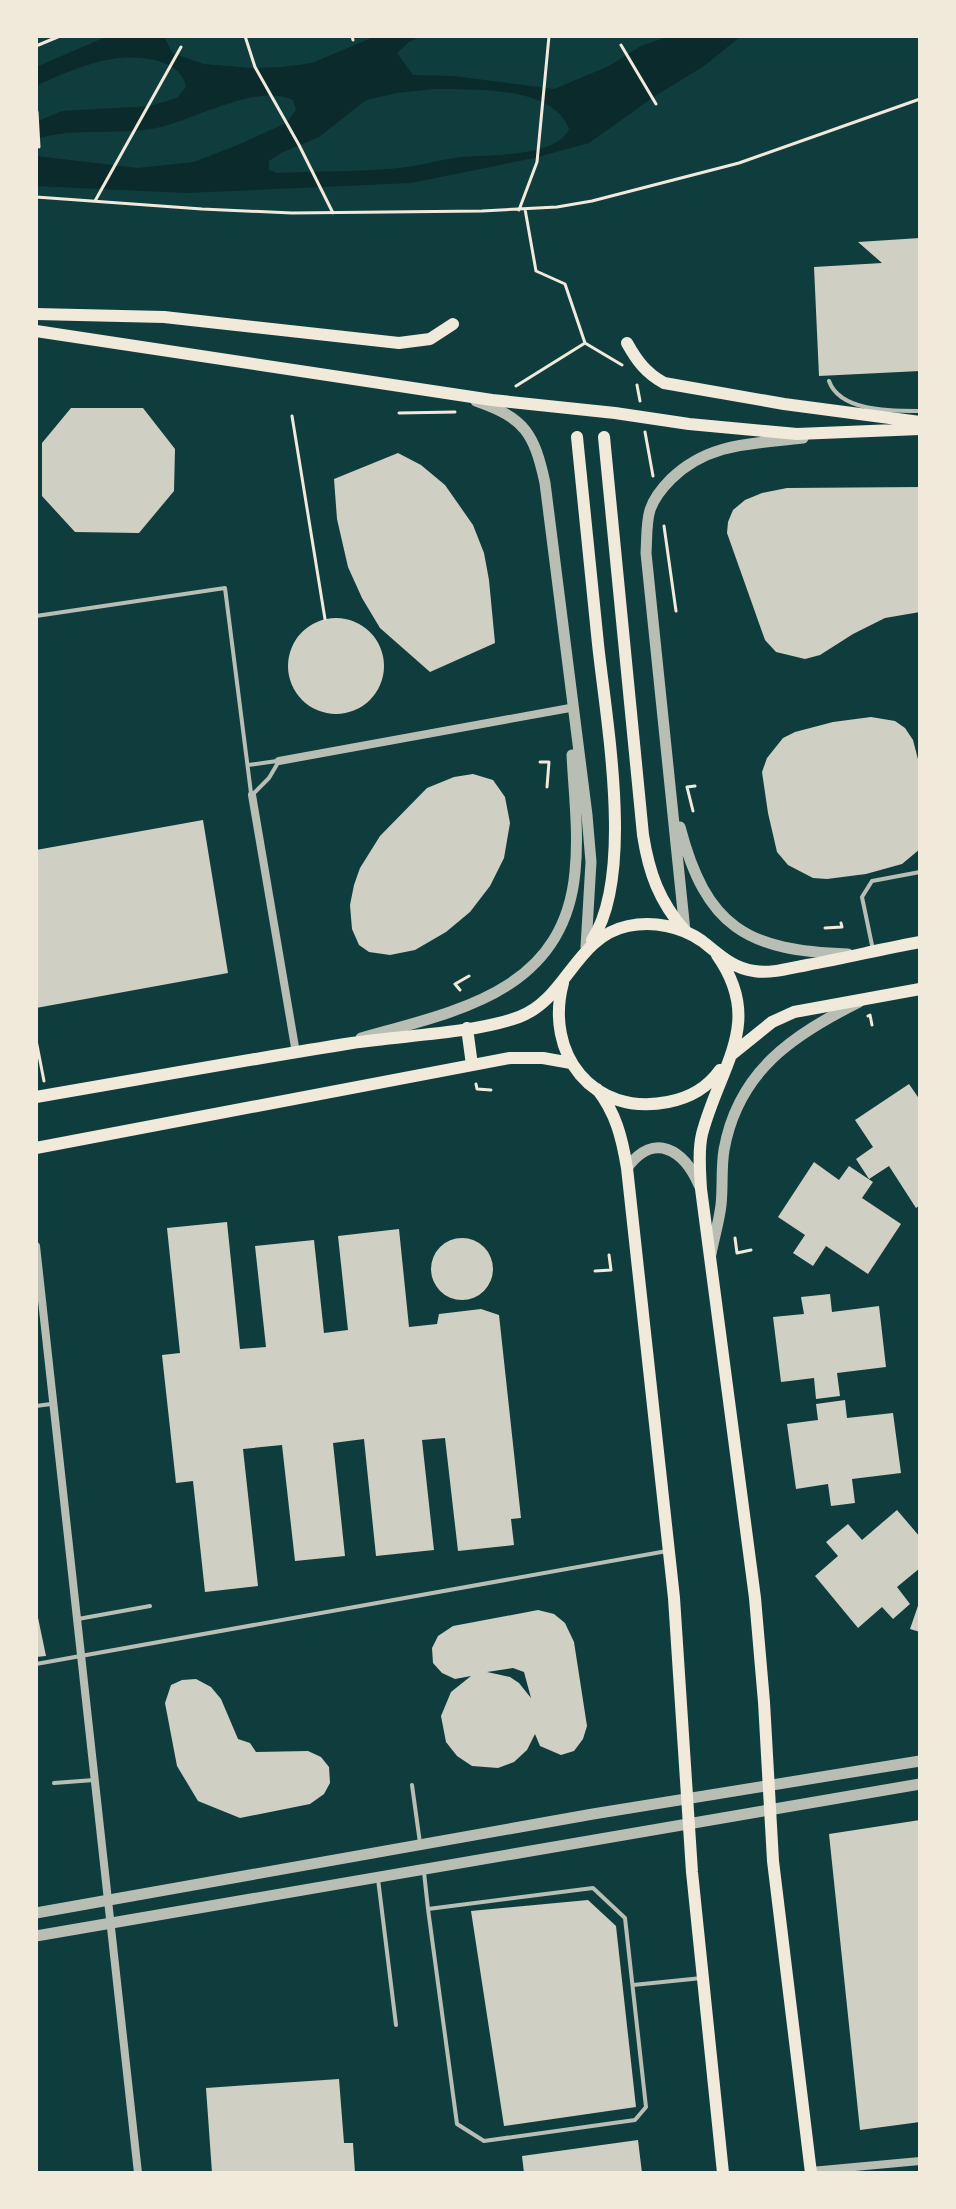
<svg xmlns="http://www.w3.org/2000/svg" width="956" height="2209" viewBox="0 0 956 2209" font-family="Roboto,sans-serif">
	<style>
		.water { fill: #0a2a2b; fill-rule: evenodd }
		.building { fill: #cfcfc3; fill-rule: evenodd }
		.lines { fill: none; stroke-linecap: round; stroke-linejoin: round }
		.path { stroke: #f1e9da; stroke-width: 3 }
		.service { stroke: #b8beb3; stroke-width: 4 }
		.minor { stroke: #b8beb3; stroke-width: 8 }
		.tertiary { stroke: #b8beb3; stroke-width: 11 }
		.secondary { stroke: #f1e9da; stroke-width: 12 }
	</style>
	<rect width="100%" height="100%" fill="#0f3d3e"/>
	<path class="water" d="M 108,36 L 164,36 L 172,53 L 204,64 L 252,68 L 282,67 L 312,63 L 376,36 L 422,36 L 409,42 L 397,53 L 413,75 L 453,76 L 554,89 L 609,66 L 641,46 L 670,36 L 741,36 L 704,66 L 655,96 L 589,143 L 534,158 L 411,183 L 186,193 L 36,186 L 36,156 L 138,168 L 194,162 L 240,144 L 286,123 L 296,110 L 293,100 C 260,83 196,118 161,127 C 123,136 72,127 36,139 L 36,122 L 62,111 L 150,106 L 177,98 L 186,87 C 182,58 136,55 112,59 C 87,63 59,75 36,86 L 36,67 ZM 435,89 C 473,90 553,85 569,129 C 556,159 483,154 454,158 C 436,161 418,166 400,168 C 359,172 318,171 277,173 L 269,170 L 269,161 L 281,153 L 319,137 L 366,100 L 397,93 Z"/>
	<path class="building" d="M 920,238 L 920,371 L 819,376 L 814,267 L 882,263 L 858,242 Z
		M 71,408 L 143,408 L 175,449 L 174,491 L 139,533 L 75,532 L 42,496 L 42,443 Z
		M 398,453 L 421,465 L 445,485 L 473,525 L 484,553 L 489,580 L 495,643 L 430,672 L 380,628 L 362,598 L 348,567 L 337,519 L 334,479 Z
		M 920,487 L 920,612 L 885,618 L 853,634 L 820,655 L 805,659 L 776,652 L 765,640 L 727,533 L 728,522 L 733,510 L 745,500 L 762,493 L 787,488 Z
		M288 666a48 48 0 1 1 96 0a48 48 0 1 1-96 0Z
		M 871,717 L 895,721 L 905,728 L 913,740 L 920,767 L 920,849 L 902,864 L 866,874 L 827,879 L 813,878 L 788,865 L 777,852 L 768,813 L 762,772 L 767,758 L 783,738 L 795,732 L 833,722 Z
		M 473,774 L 493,780 L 505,797 L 510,823 L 504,858 L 490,886 L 470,912 L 446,932 L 415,950 L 390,955 L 369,952 L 359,945 L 352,929 L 350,905 L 354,885 L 360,868 L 380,836 L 427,788 L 454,777 Z
		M 203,820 L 228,973 L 36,1008 L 36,850 Z
		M 909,1084 L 920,1100 L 920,1205 L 916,1208 L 889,1166 L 869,1179 L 856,1159 L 873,1147 L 855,1120 Z
		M 814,1162 L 839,1180 L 849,1166 L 873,1182 L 862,1198 L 901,1224 L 868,1274 L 826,1246 L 813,1266 L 793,1253 L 805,1235 L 778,1217 Z
		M 227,1222 L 240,1349 L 266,1347 L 255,1246 L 314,1240 L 324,1333 L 348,1330 L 338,1236 L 399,1229 L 409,1327 L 437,1324 L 439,1314 L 481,1309 L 499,1315 L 521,1518 L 511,1519 L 514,1545 L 458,1551 L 445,1438 L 422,1440 L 434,1550 L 376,1556 L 364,1439 L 333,1443 L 345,1556 L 295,1561 L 282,1445 L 243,1449 L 258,1586 L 205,1592 L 193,1481 L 176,1483 L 162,1355 L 180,1353 L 167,1228 Z
		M431 1269a31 31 0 1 1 62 0a31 31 0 1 1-62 0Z
		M 830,1294 L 832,1312 L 879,1306 L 886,1367 L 837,1373 L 840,1396 L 816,1399 L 814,1378 L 781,1382 L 773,1317 L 804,1314 L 801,1297 Z
		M 845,1400 L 847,1418 L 893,1413 L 901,1473 L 852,1479 L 855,1503 L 831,1506 L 828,1484 L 796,1489 L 787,1424 L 818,1420 L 816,1404 Z
		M 897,1510 L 920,1537 L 920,1568 L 897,1587 L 910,1604 L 893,1619 L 882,1607 L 858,1628 L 815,1576 L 838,1556 L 826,1542 L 848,1524 L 862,1540 Z
		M 920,1600 L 920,1632 L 910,1629 Z
		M 36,1608 L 46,1656 L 36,1657 Z
		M 538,1610 L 554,1614 L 565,1623 L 574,1642 L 587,1726 L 583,1739 L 574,1751 L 561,1755 L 540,1746 L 535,1734 L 527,1750 L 514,1762 L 498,1768 L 472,1766 L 457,1756 L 446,1742 L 441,1716 L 451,1692 L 471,1676 L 455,1679 L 442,1673 L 433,1663 L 432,1648 L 438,1636 L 453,1626 ZM 513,1668 L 524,1672 L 531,1698 L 519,1683 L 510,1677 L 487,1672 Z
		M 196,1679 L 211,1687 L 221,1699 L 238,1739 L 250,1743 L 256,1752 L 308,1751 L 321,1757 L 329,1767 L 330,1783 L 324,1794 L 310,1804 L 240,1818 L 198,1801 L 177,1766 L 165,1703 L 171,1685 L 182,1680 Z
		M 920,1820 L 920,2122 L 860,2130 L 829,1834 Z
		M 588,1900 L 616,1926 L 636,2107 L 504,2126 L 471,1911 Z
		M 339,2079 L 344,2143 L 353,2143 L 355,2173 L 212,2173 L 206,2088 Z
		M 638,2140 L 642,2173 L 524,2173 L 522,2156 Z"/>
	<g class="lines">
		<path class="path" d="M 245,36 L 255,67 L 299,145 L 333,213
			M 352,36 L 353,40
			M 621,45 L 656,104
			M 36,46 L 60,36
			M 37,112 L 39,147
			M 36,197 L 202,209 L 292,213 L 482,211 L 557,207 L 592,201 L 739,163 L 920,99
			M 95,201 L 181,47
			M 525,209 L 536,271 L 565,284 L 585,343
			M 519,210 L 537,162 L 549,36
			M 637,385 L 640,401
			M 516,386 L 585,343 L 622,365
			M 399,413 L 455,412
			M 292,416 L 325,619
			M 645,432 L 653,476
			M 664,526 L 676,611
			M 540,762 L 549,762 L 547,787
			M 693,811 L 687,787 L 695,786
			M 825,928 L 842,927 L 841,923
			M 460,990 L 455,984 L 469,976
			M 868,1016 L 870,1015 L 872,1025
			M 36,1040 L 44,1081
			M 476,1084 L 477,1089 L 491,1090
			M 735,1238 L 737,1253 L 751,1250
			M 595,1271 L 611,1270 L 609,1255"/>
		<path class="service" d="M 829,381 C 840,412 892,411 920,411
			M 36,616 L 225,588 L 251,793
			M 248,765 L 277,761
			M 253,794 L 269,778 L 279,761
			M 873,950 L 862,897 L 872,881 L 920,872
			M 36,1406 L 51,1404
			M 78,1619 L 150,1606
			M 36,1664 L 667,1551
			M 54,1783 L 94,1780
			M 412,1785 L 420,1843
			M 424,1872 L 428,1909
			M 378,1879 L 396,2025
			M 593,1888 L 625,1918 L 646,2107 L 635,2120 L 484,2141 L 457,2124 L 428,1909 Z
			M 633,1985 L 702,1978"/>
		<path class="minor" d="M 279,761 L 570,708
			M 252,795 L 296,1053
			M 36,1246 L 138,2173
			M 811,2171 L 920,2161"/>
		<path class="tertiary" d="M 476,401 C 525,418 534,433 545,483 L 587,815 L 591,862 L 586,947
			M 680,827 C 706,927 747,951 848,954
			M 685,931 L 646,553 C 647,539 646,523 650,510 C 654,498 662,488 671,479 C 709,442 753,444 803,438
			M 361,1038 C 457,1011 564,992 575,872 C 579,833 574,794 572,755
			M 627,1168 C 654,1131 684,1150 699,1185
			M 711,1254 C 714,1238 719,1222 721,1205 C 723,1187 721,1168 724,1150 C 738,1071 793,1035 859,1002
			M 36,1913 L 593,1814 L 920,1761
			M 36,1936 L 920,1784"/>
		<path class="secondary" d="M 36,314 L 164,317 L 399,343 L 430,339 L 453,324
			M 36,331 L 492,400 L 615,413 L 689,424 L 797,434 L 920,429
			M 627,343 C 637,361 646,373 664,383 L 784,404 L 920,422
			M 577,437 C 584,506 591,575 598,644 C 606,720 635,875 592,940
			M 604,437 L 643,835 C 649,873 659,901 685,931
			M 717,955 C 765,1023 720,1065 702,1134 C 698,1151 700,1171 701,1189 L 755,1598 L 764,1702 L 773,1861 L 811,2173
			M 563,983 C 544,1054 593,1117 668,1102 C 689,1098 708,1087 720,1070
			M 467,1028 L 472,1065
			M 731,1055 L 772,1022 L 794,1012 L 920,989
			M 597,1089 C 616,1113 622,1138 627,1168 L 674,1598 L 692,1872 L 723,2173
			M 36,1097 C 141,1079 246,1060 352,1043 C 404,1035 471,1034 519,1017 C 567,999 575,937 628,926 C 653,921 681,926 702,941 C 719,954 732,968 754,971 C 771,974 790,968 807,965 C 845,958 882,949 920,942
			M 36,1148 L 510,1058 L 543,1058 L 571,1063"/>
	</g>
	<rect width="956" height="2209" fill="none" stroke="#f1e9da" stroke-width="76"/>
</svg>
